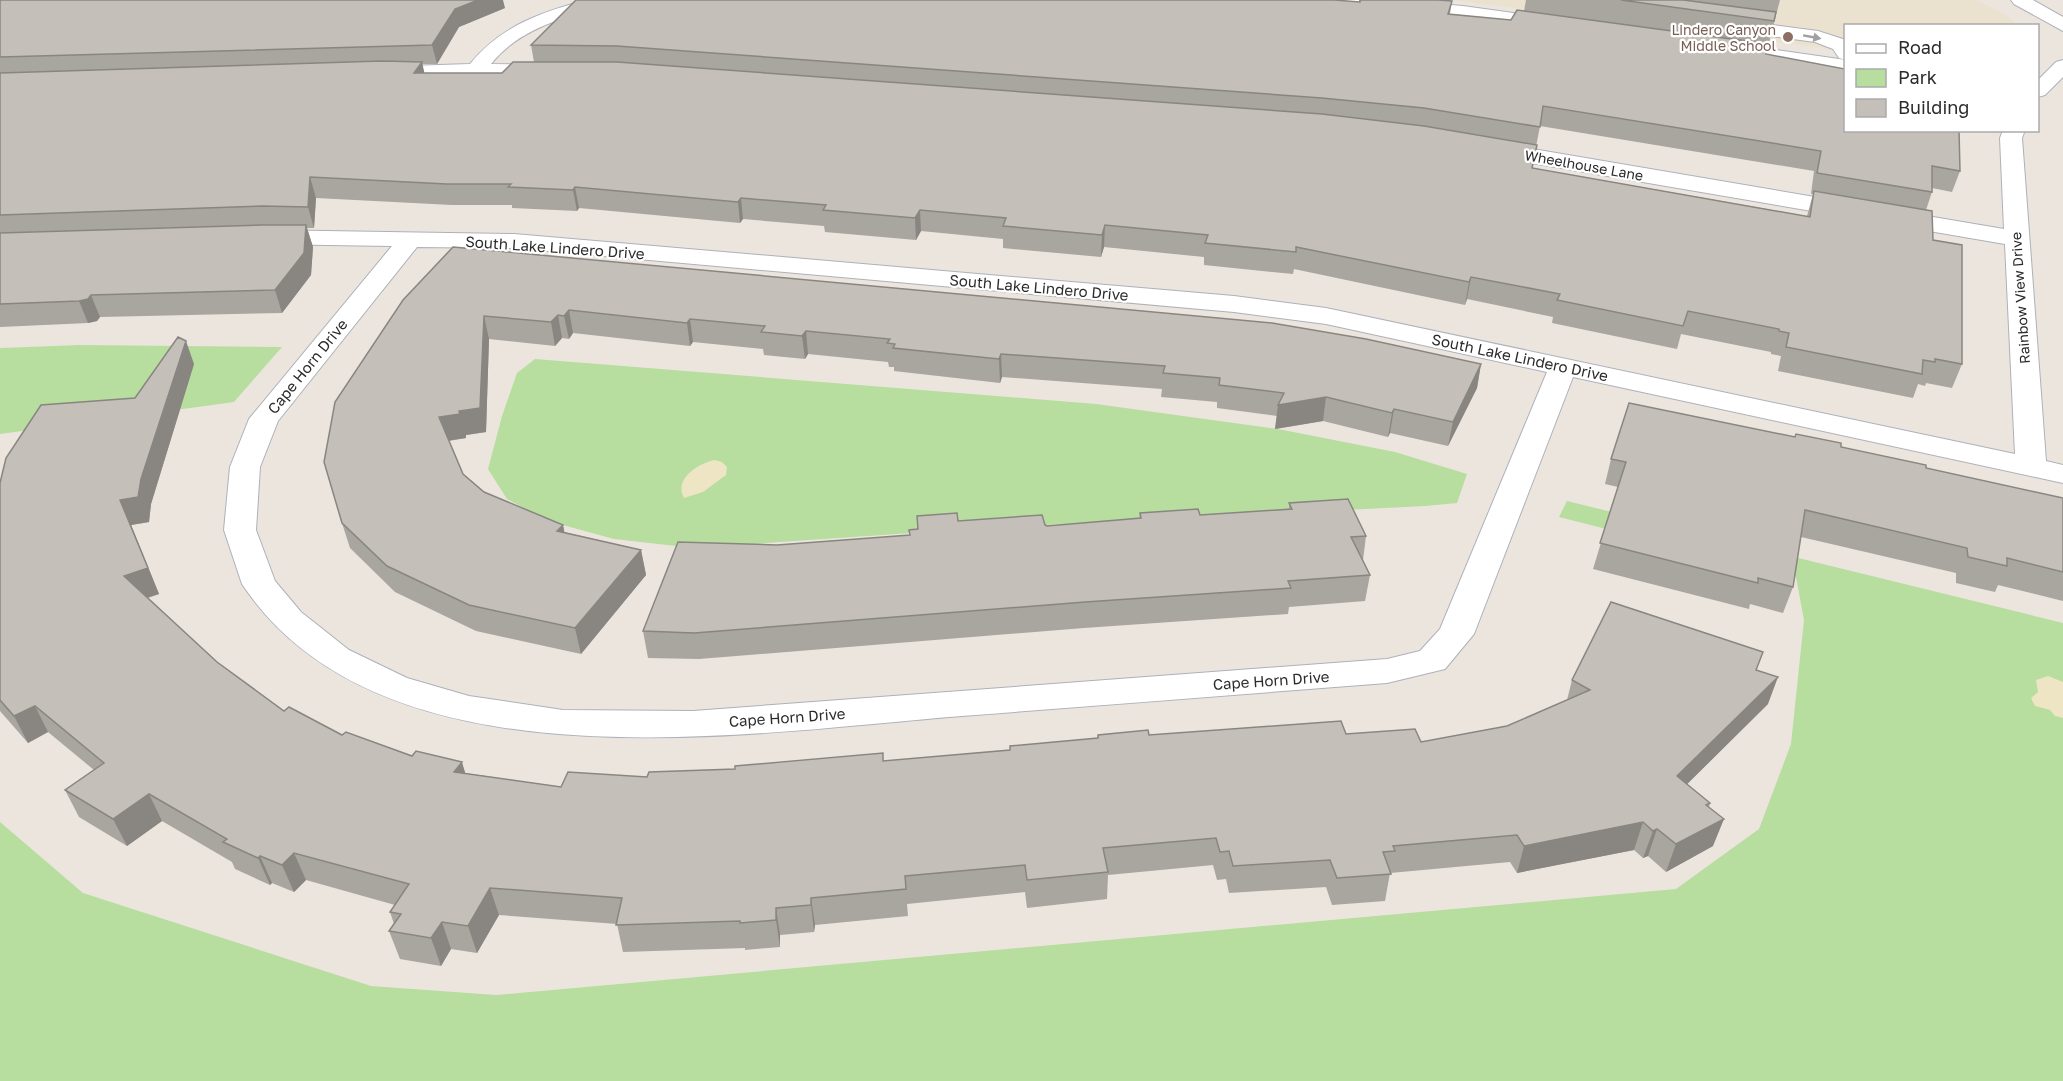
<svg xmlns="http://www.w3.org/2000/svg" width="2063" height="1081" viewBox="0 0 2063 1081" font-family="'Golos Text',sans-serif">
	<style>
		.education { fill: #ebe1cf }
		.green { fill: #b7dd9f }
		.sand { fill: #ede5c4 }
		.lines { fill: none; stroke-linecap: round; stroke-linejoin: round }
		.minor-casing { stroke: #aeb1ba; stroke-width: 2 }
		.minor { fill: #fff; fill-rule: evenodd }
		.wall { fill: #a9a59f; fill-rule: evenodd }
		.shaded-wall { fill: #898682 }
		.building { fill: #c4c0b9; stroke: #898682; stroke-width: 1.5 }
		.oneway { fill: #a0a0a0 }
		.education-dot { fill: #8d6e63; stroke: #fff; stroke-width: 2 }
		.labels { text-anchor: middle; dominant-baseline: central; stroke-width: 4.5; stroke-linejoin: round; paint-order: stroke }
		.far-education-label { font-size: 14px; fill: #785e54; stroke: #fff; text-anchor: end }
		.far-street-label { font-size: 14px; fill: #2b2b2b; stroke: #fff }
		.street-label { font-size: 15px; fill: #2b2b2b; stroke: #fff }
	</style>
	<rect width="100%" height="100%" fill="#ebe5de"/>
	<path class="education" d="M 1451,0 L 1977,0 L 2009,17 L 2015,25 L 1846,26 L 1845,51 Z"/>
	<path class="green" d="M 80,345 L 282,347 L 234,402 L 0,434 L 0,348 Z
		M 535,359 L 1096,404 L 1278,429 L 1395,452 L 1467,474 L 1457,503 L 1425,506 L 985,528 L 694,548 L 614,539 L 548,521 L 507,499 L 488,469 L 502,416 L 517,373 Z
		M 1567,501 L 2063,623 L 2063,1081 L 0,1081 L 0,822 L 83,893 L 371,986 L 496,995 L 1676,889 L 1759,829 L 1791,744 L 1804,620 L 1796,577 L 1559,517 Z"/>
	<path class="sand" d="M 715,460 L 722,462 L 727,467 L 726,475 L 703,492 L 684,498 C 673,479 699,463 715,460 Z
		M 2048,676 L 2063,682 L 2063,718 L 2055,716 L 2050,710 L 2035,706 L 2031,698 L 2038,692 L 2036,680 Z"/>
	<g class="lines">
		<defs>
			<path id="minor" d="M 587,0 L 617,0 L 614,4 C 570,16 521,26 491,64 L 549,65 L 556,67 L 559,71 L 556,75 L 378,79 L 371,77 L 368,73 L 371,69 L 378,67 L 470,64 C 501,26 541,12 587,0 Z
				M 1324,0 L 1392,0 L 1463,6 L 1556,19 L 1563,21 L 1565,25 L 1563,29 L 1556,31 L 1463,18 L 1333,5 L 1327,4 Z
				M 2011,0 L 2033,0 L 2063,17 L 2063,31 L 2014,4 Z
				M 1727,19 L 1818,31 L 1846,40 L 1846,60 L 1839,58 L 1833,49 L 1815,42 L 1720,29 L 1718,25 L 1720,21 Z
				M 1728,43 L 1846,60 L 1846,72 L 1721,53 L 1718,49 L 1721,45 Z
				M 2063,60 L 2063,77 L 2045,95 L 2038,97 L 2038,80 L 2056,62 Z
				M 2003,130 L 2025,130 L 2022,138 L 2046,461 L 2063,465 L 2063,483 L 1573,377 L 1474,634 L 1445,669 L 1387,683 C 1245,694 1104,705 962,716 C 747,733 381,794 242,584 L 224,530 L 230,467 L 249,419 L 392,246 L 264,244 L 255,242 L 252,237 L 255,232 L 264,230 L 514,234 L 1234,296 L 1326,308 L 2015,454 L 2005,244 L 1491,156 L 1483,154 L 1480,149 L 1483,144 L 1491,142 L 2004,229 L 2000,138 ZM 417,247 L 514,248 L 1234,312 L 1326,324 L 1547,372 L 1440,629 L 1420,651 L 1387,659 L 693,711 L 563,710 L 469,696 L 407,678 L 349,650 L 301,612 L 275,581 L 256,530 L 260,467 L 278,421 Z"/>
		</defs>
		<use href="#minor" class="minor-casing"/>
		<use href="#minor" class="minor"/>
	</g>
	<path class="wall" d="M 0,0 L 505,8 L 459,27 L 437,64 L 422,64 L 424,73 L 502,73 L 534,62 L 531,45 L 1359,2 L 1359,0 L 1438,0 L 1452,1 L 1450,14 L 1511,20 L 1524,11 L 1526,0 L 1780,0 L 1766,54 L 1960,171 L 1952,192 L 1932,188 L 1932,192 L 1926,210 L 1962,364 L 1952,388 L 1926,383 L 1925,386 L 1918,384 L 1913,398 L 1778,371 L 1781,356 L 1771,354 L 1771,352 L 1681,334 L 1677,349 L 1552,323 L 1553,317 L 1467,299 L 1465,305 L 1294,269 L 1293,274 L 1204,265 L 1204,257 L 1104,247 L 1101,257 L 1003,248 L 1003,239 L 921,231 L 916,240 L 825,232 L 824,226 L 743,219 L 740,223 L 579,208 L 577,211 L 512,208 L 512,205 L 452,205 L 316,198 L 314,228 L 307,228 L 313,247 L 311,275 L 282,313 L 100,317 L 97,321 L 88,323 L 0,327 ZM 1540,126 L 1814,171 L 1811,194 L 1813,194 L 1807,216 L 1532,168 Z
		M 403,300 L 1481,364 L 1477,388 L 1448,446 L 1390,433 L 1388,437 L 1323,421 L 1275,429 L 1277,416 L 1217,408 L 1217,402 L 1161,397 L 1162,389 L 1002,377 L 1000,383 L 894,371 L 894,367 L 889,367 L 888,362 L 808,354 L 805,359 L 764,355 L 763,349 L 693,342 L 690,346 L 573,333 L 569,339 L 562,338 L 555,346 L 489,339 L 486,432 L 466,435 L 466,438 L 449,441 L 463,474 L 484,492 L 563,525 L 564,532 L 641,550 L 646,575 L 581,654 L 476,631 L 395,592 L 350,548 L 342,523 Z
		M 194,364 L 151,504 L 149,522 L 131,525 L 159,594 L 148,598 L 217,662 L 284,711 L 342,735 L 412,756 L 465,773 L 561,787 L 735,769 L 883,761 L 1010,750 L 1010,746 L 1097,738 L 1098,735 L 1346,734 L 1421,742 L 1507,726 L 1567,700 L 1572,680 L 1756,670 L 1768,704 L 1687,784 L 1710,803 L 1709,807 L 1713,846 L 1666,872 L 1648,856 L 1643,858 L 1634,850 L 1517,873 L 1510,862 L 1390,873 L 1385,901 L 1332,905 L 1326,887 L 1229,893 L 1226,879 L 1217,880 L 1213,865 L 1108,875 L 1107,899 L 1027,908 L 1025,892 L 907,904 L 908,916 L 815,925 L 814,932 L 780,935 L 780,947 L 745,950 L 745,948 L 623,952 L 617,924 L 499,915 L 477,953 L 451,949 L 441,966 L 400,959 L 389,931 L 394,924 L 390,912 L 395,905 L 306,880 L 294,892 L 272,883 L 270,885 L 235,869 L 232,862 L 162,821 L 127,846 L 79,817 L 65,790 L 94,770 L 48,732 L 28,743 L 0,711 L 0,483 L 135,398 Z
		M 1796,434 L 1841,447 L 1926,468 L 2063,498 L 2063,601 L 1998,585 L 1995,592 L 1956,583 L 1956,573 L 1801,537 L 1793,587 L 1783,613 L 1750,604 L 1749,609 L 1593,569 L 1618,487 L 1605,484 L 1611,459 L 1795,437 Z
		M 1289,503 L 1366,536 L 1363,560 L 1370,575 L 1365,601 L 1289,607 L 1288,614 L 1084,628 L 699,659 L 648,658 L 643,631 L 777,545 L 910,535 L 917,529 L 917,516 L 958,521 L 1047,526 L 1139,519 L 1140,513 L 1200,515 L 1289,509 Z"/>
	<path class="shaded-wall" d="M 478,0 L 503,0 L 505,8 L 459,27 L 437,64 L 432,45 L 455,9 Z
		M 422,62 L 426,80 L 414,73 Z
		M 310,177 L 316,198 L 314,228 L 308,207 Z
		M 575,187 L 579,208 L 577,211 L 573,190 Z
		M 741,198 L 743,219 L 740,223 L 738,202 Z
		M 920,210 L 921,231 L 916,240 L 915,218 Z
		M 306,225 L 313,247 L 311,275 L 282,313 L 275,290 Z
		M 1105,225 L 1104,247 L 1101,257 L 1102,235 Z
		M 1471,277 L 1467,299 L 1465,305 L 1469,282 Z
		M 91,295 L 100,317 L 97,321 L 88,323 L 79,301 Z
		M 569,310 L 573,333 L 569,339 L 564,316 Z
		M 558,315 L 562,338 L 555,346 L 551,322 Z
		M 484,316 L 489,339 L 486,432 L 466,435 L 466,438 L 445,441 L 439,417 L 459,411 Z
		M 690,319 L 693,342 L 690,346 L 687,323 Z
		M 806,331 L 808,354 L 805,359 L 802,336 Z
		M 186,341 L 194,364 L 151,504 L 149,522 L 131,525 L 159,594 L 136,601 L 124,576 L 120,500 L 141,479 Z
		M 1001,354 L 1002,377 L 1000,383 L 999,359 Z
		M 1481,364 L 1477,388 L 1448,446 L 1453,422 Z
		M 1326,397 L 1323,421 L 1275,429 L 1278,405 Z
		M 1394,409 L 1390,433 L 1388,437 L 1392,413 Z
		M 563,525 L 568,550 L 557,531 Z
		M 641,550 L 646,575 L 581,654 L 575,628 Z
		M 1778,677 L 1768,704 L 1668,803 L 1677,776 Z
		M 35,706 L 48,732 L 28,743 L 14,716 Z
		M 462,762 L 470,789 L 454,772 Z
		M 149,794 L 162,821 L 127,846 L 113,819 Z
		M 1724,819 L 1713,846 L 1666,872 L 1676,844 Z
		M 1643,822 L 1634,850 L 1517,873 L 1524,846 Z
		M 1657,829 L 1648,856 L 1643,858 L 1653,831 Z
		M 294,853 L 306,880 L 294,892 L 282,865 Z
		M 260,856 L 272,883 L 270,885 L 258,858 Z
		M 490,888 L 499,915 L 477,953 L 468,926 Z
		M 811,898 L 815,925 L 814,932 L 811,905 Z
		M 776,908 L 780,935 L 780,947 L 776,920 Z
		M 442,922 L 451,949 L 441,966 L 431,938 Z"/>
	<path class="building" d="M 0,0 L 478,0 L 455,9 L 432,45 L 0,57 Z
		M 576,0 L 1334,0 L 1360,2 L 1360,0 L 1438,0 L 1452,1 L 1448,14 L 1511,20 L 1517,10 L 1768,44 L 1766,54 L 1845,69 L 1845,130 L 1959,130 L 1960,171 L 1932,166 L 1932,192 L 1817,173 L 1821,151 L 1543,106 L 1540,127 L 1424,108 L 1322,98 L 617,46 L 531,45 Z
		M 1621,0 L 1683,0 L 1776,12 L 1774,21 Z
		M 382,61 L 422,62 L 414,73 L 502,73 L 513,62 L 617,62 L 1322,114 L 1424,126 L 1537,145 L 1532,168 L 1810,217 L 1814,191 L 1932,211 L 1933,240 L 1962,245 L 1962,364 L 1935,359 L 1935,362 L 1923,360 L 1922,374 L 1786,347 L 1789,333 L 1779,331 L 1779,329 L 1688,311 L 1683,326 L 1557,300 L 1560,294 L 1471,277 L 1469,282 L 1296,247 L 1296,252 L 1205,243 L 1208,235 L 1105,225 L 1102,235 L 1003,226 L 1006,218 L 920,210 L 915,218 L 823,210 L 826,205 L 741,198 L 738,202 L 575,187 L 573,190 L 508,187 L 511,184 L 447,184 L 310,177 L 308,207 L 263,206 L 0,215 L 0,73 Z
		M 263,225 L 306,225 L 304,253 L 275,290 L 91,295 L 88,299 L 79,301 L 0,304 L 0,233 Z
		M 453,247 L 1272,323 L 1366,339 L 1481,364 L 1453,422 L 1394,409 L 1392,413 L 1326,397 L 1278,405 L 1284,393 L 1219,385 L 1220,378 L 1163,373 L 1165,366 L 1001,354 L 999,359 L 893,348 L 895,344 L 887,343 L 890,339 L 806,331 L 802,336 L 761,332 L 765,326 L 690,319 L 687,323 L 569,310 L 564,316 L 558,315 L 551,322 L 484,316 L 480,408 L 459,411 L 460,414 L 439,417 L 463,474 L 484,492 L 563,525 L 557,531 L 641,550 L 575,628 L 469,605 L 387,566 L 342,523 L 324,462 L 335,402 L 403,300 Z
		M 178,337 L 186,341 L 141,479 L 138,497 L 120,500 L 148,568 L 124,576 L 217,662 L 284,711 L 289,707 L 342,735 L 346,732 L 412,756 L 416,751 L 462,762 L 454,772 L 561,787 L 568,772 L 647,777 L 649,772 L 735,769 L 735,766 L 883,753 L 883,761 L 1010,750 L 1010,746 L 1098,738 L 1098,735 L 1148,730 L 1149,735 L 1341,721 L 1346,734 L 1415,729 L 1421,742 L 1507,726 L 1590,690 L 1572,680 L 1611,602 L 1763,652 L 1756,670 L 1778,677 L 1677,776 L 1710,803 L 1706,805 L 1724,819 L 1676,844 L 1657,829 L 1653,831 L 1643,822 L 1524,846 L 1517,835 L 1393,846 L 1395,851 L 1383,852 L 1391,874 L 1337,878 L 1330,860 L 1233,866 L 1229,851 L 1220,852 L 1216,838 L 1103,848 L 1108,872 L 1027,880 L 1025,865 L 905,876 L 906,889 L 811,898 L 811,905 L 776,908 L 776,920 L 740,923 L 740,921 L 616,925 L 622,898 L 490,888 L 468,926 L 442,922 L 431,938 L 389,931 L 401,914 L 390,912 L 409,884 L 294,853 L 282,865 L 260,856 L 258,858 L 223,842 L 227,839 L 149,794 L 113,819 L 65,790 L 104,763 L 35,706 L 14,716 L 0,700 L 0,483 L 6,458 L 41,405 L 135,398 Z
		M 1629,403 L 1795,437 L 1796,434 L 1841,443 L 1841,447 L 1926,465 L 1926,468 L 2063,498 L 2063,572 L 2007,558 L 2007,566 L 1968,557 L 1967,548 L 1805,510 L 1793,587 L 1758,578 L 1758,583 L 1600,543 L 1626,462 L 1611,459 Z
		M 1348,499 L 1366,536 L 1351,537 L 1370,575 L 1288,581 L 1291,588 L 1085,602 L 694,633 L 643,631 L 678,542 L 777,545 L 910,535 L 909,530 L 918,529 L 917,516 L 957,513 L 958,521 L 1042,515 L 1045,525 L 1047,526 L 1141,518 L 1140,513 L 1198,509 L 1200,515 L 1292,509 L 1289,503 Z"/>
	<defs><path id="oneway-solid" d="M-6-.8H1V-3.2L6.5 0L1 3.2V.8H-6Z" transform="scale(1.5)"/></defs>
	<use class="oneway" href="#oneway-solid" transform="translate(1812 37) rotate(10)"/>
	<circle class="education-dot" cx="1788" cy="37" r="6"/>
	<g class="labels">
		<g class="far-education-label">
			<text x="1776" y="29">Lindero Canyon<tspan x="1776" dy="16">Middle School</tspan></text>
		</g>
		<g class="far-street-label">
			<text transform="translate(1584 165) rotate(10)">Wheelhouse Lane</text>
			<text transform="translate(2020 298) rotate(-94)">Rainbow View Drive</text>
		</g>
		<g class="street-label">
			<text transform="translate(555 247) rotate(4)">South Lake Lindero Drive</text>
			<text transform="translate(1039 287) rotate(5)">South Lake Lindero Drive</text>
			<text transform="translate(1520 357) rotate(12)">South Lake Lindero Drive</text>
			<text transform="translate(307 366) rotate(-51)">Cape Horn Drive</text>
			<text transform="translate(1271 680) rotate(-4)">Cape Horn Drive</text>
			<text transform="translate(787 717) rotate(-4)">Cape Horn Drive</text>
		</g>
	</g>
	<rect x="1844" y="24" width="195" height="108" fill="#ffffff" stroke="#aaaaaa" stroke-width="1.5"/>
	<rect x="1856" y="44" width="30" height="9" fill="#ffffff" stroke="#aaaaaa" stroke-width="1.5"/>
	<text x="1898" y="54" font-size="18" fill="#2b2b2b">Road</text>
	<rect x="1856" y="69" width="30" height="18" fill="#b7dd9f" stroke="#aaaaaa" stroke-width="1.5"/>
	<text x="1898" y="84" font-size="18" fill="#2b2b2b">Park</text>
	<rect x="1856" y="99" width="30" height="18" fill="#c4c0b9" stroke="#aaaaaa" stroke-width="1.5"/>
	<text x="1898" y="114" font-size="18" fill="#2b2b2b">Building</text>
</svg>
